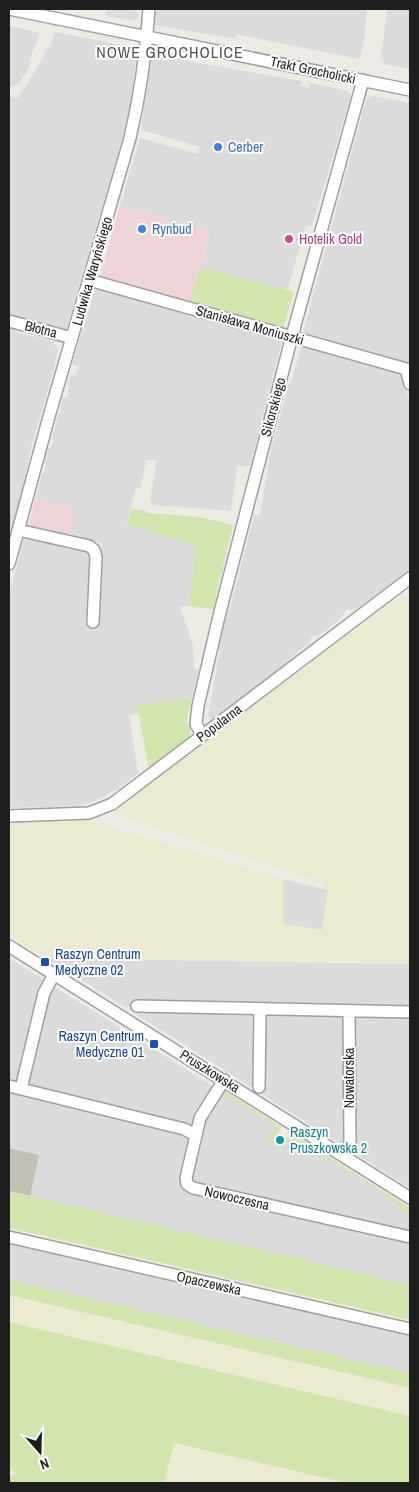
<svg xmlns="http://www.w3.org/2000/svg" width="419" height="1492" viewBox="0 0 419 1492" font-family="'Archivo Narrow',sans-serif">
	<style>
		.residential { fill: #dcdbdb }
		.commercial { fill: #eed4d7 }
		.construction { fill: #c2c0b0 }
		.farmland { fill: #ecebd1 }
		.grass { fill: #d0e6ad }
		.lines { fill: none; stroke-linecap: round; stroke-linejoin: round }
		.minor-casing { stroke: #9f9f9f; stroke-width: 14 }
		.minor { stroke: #fff; stroke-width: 11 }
		.shop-dot { fill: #3f7fe0; stroke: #fff; stroke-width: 2 }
		.hotel-dot { fill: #d1479c; stroke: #fff; stroke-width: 2 }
		.transit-dot { fill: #1a4fb4; stroke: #fff; stroke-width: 2 }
		.culture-dot { fill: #0f9aa8; stroke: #fff; stroke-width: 2 }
		.labels { text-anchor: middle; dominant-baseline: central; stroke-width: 4; stroke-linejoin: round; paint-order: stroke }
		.street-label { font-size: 14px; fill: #1e1e1e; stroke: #fff }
		.shop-label { font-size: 14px; fill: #366cbe; stroke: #fff; text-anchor: start }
		.hotel-label { font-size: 14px; fill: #b23c85; stroke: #fff; text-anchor: start }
		.transit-label { font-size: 14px; fill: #164399; stroke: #fff; text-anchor: start }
		.culture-label { font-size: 14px; fill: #0d838f; stroke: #fff; text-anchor: start }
		.quarter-label { font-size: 16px; letter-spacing: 1px; fill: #515151; stroke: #fff }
	</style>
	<rect width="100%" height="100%" fill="#eeeae4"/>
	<path class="residential" d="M 106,9 L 134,9 L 134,11 L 140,13 L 134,21 L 106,16 Z
		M 155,9 L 367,9 L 364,40 L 360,59 L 236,34 L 235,39 L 154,25 Z
		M 387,9 L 410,9 L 410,69 L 385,64 L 381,58 Z
		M 9,26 L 40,33 L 29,61 L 32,62 L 27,71 L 18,84 L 12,87 L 9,87 Z
		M 56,32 L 130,47 L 136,57 L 130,109 L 124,132 L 66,330 L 9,316 L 9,96 L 18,98 L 40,63 Z
		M 152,55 L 302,81 L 301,86 L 309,88 L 310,83 L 347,91 L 351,96 L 312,226 L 306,225 L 288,288 L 284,289 L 200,267 L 210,231 L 120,206 L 140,138 L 198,154 L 200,147 L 141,130 Z
		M 372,96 L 410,103 L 410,364 L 303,333 L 366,100 Z
		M 95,289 L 282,341 L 250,466 L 237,466 L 231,511 L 153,505 L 150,500 L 157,460 L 146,460 L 141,488 L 136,488 L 127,522 L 127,525 L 198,546 L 189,606 L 180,607 L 193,646 L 194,670 L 199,669 L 192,698 L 137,705 L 139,714 L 129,716 L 138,773 L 118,789 L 94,801 L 78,806 L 9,808 L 9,596 L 25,535 L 83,548 L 91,557 L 91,598 L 85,623 L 99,623 L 102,579 L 100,573 L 102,543 L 69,536 L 75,510 L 35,499 L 42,474 L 45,472 L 46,465 L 44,464 L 48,449 L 51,448 L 53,441 L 52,438 L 58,415 L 60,414 L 61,403 L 63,398 L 67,397 L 70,386 L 67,382 L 72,375 L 76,375 L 78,366 L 72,365 Z
		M 9,328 L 14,329 L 15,332 L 52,341 L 58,349 L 53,373 L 29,454 L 30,454 L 13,529 L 9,528 Z
		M 301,346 L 401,375 L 410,404 L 410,570 L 354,611 L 347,609 L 340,619 L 318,636 L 312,636 L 309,643 L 291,658 L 291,660 L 212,719 L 208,716 L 220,650 L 217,650 L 225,609 L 230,609 L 254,515 L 260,515 L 270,453 L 289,384 L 291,384 Z
		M 283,879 L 328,890 L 322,930 L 283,924 Z
		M 9,958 L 278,1127 L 268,1139 L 283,1148 L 291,1135 L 377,1189 L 410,1216 L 410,1285 L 30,1196 L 39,1155 L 9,1148 Z
		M 46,958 L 410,964 L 410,1188 L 114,1000 Z
		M 9,1244 L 410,1336 L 410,1373 L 9,1280 Z"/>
	<path class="commercial" d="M 120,206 L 210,231 L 190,302 L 100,276 Z
		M 35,499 L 75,510 L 69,537 L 28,528 Z"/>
	<path class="construction" d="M 9,1148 L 39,1155 L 30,1196 L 9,1191 Z"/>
	<path class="farmland" d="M 407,597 L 410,598 L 410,964 L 46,958 L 9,935 L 9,832 L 15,822 L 90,821 L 283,879 L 283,924 L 322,930 L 328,890 L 322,888 L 323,879 L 310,878 L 112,813 L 395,599 Z
		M 9,1295 L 410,1388 L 410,1416 L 9,1322 Z
		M 174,1443 L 347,1483 L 164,1483 Z"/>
	<path class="grass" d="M 200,267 L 294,292 L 283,328 L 190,302 Z
		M 131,509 L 146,511 L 148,513 L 200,517 L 233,525 L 213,609 L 189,606 L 197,546 L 127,525 Z
		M 192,698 L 188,714 L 187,722 L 191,730 L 188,739 L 149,769 L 137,705 Z
		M 224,1090 L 282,1127 L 273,1140 L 282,1146 L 291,1133 L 410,1208 L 410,1216 L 377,1189 L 291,1136 L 283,1148 L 267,1138 L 278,1127 L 221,1092 Z
		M 9,1191 L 410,1285 L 410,1320 L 9,1228 Z
		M 9,1280 L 410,1373 L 410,1388 L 9,1295 Z
		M 9,1322 L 410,1416 L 410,1483 L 347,1483 L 174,1443 L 164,1483 L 9,1483 L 9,1476 L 16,1474 L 9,1467 Z"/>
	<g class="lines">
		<defs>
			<path id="minor" d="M 9,9 L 410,90
				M 89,280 L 410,370
				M 9,321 L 72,338
				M 406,369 L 410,384
				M 18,530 L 89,546 L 94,550 L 96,557 L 93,622
				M 9,564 L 50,413 L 130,138 C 140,96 146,52 149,9
				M 202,735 L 196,724 L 198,706 L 220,612 L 292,336 L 363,80
				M 9,816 L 89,813 L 112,804 L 410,578
				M 9,946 L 410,1198
				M 137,1006 L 410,1012
				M 349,1011 L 350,1146
				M 224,1080 L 200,1118 L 186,1178 L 187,1184 L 193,1188 L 410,1237
				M 9,1086 L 184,1129 L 196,1135
				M 259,1087 L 260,1009
				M 21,1089 L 44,993 L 54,974
				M 9,1237 L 410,1329"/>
		</defs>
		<use href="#minor" class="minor-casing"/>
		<use href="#minor" class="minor"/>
	</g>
	<g class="shop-dot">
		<circle cx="218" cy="147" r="5"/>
		<circle cx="142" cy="229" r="5"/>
	</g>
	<circle class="hotel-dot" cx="289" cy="239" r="5"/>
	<g class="transit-dot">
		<rect x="40" y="957" width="10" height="10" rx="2.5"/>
		<rect x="149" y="1039" width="10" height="10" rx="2.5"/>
	</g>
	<circle class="culture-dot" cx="280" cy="1140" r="5"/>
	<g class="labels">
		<g class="street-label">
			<text transform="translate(313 70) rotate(12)">Trakt Grocholicki</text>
			<text transform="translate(92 271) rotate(-74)">Ludwika Waryńskiego</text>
			<text transform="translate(250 325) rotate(16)">Stanisława Moniuszki</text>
			<text transform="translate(41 329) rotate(14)">Błotna</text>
			<text transform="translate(273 407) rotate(-75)">Sikorskiego</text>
			<text transform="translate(219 723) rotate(-37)">Popularna</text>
			<text transform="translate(210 1071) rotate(32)">Pruszkowska</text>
			<text transform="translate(349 1078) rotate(-90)">Nowatorska</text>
			<text transform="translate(237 1198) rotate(13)">Nowoczesna</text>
			<text transform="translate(209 1283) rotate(13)">Opaczewska</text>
		</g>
		<g class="shop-label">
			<text x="228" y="147">Cerber</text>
			<text x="152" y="229">Rynbud</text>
		</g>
		<g class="hotel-label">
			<text x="299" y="239">Hotelik Gold</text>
		</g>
		<g class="transit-label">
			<text x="55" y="954">Raszyn Centrum<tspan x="55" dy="16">Medyczne 02</tspan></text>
			<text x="144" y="1036" text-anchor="end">Raszyn Centrum<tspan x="144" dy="16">Medyczne 01</tspan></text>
		</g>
		<g class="culture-label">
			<text x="290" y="1132">Raszyn<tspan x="290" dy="16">Pruszkowska 2</tspan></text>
		</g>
		<g class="quarter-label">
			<text x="170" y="52">NOWE GROCHOLICE</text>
		</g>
	</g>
	<rect width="419" height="1492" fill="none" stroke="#1e1e1e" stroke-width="20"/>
	<g transform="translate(40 1452) rotate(160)" stroke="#ffffff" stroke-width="4" paint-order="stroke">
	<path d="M0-4L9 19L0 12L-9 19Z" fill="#1e1e1e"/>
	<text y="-8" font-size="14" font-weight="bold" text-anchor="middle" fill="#1e1e1e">N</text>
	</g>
</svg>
